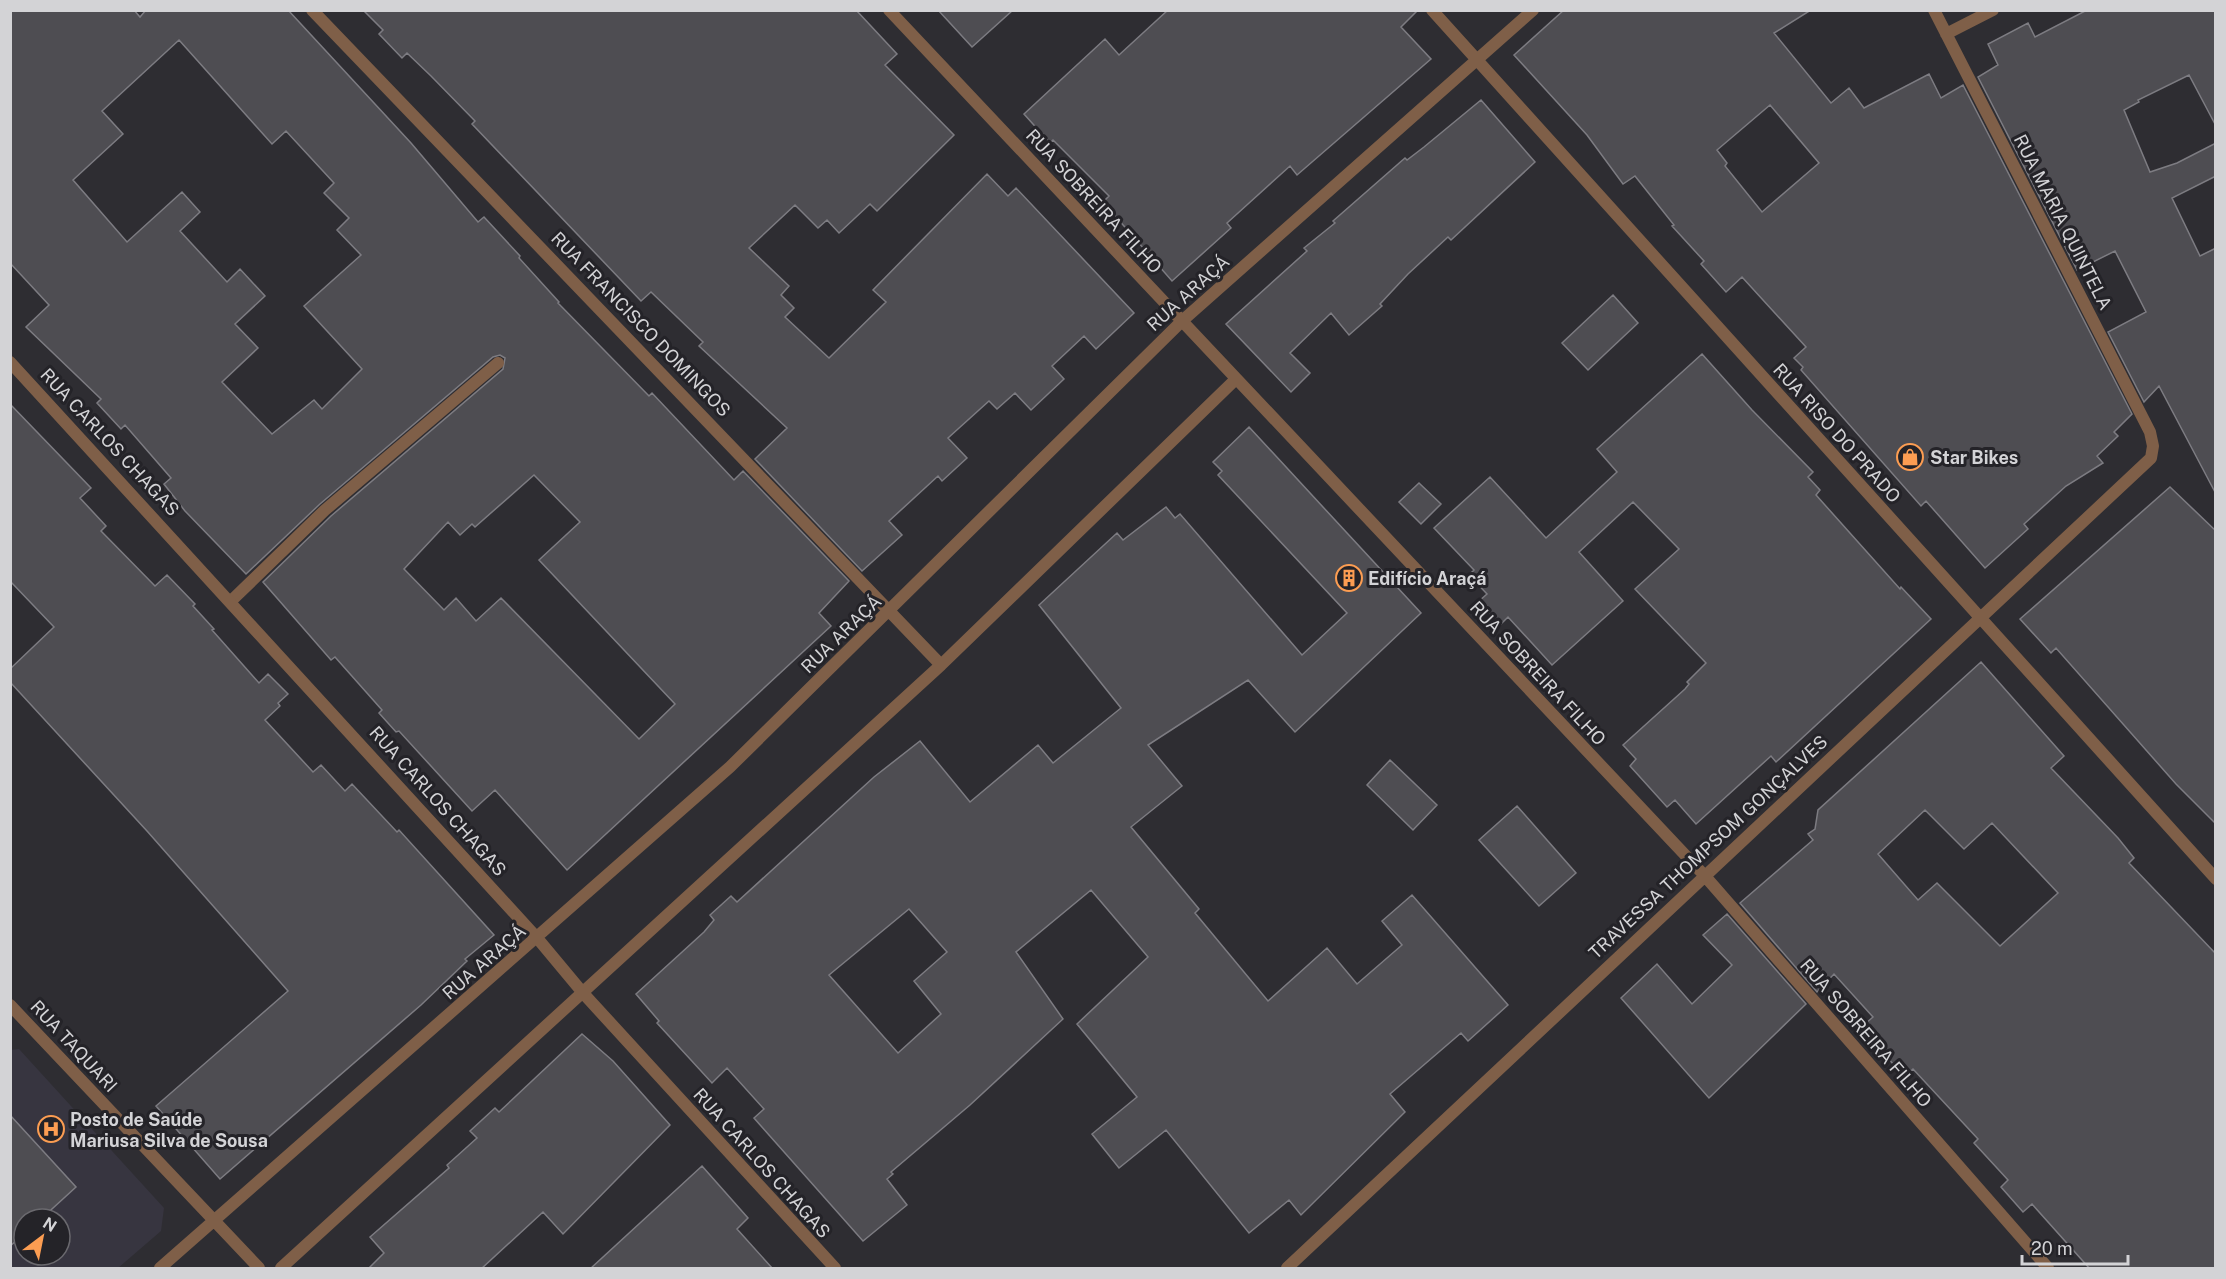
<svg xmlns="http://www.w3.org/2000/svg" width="2226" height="1279" viewBox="0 0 2226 1279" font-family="'Public Sans',sans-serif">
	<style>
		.built { fill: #373540; fill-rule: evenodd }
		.building { fill: #4e4d52; stroke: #7d7c82; stroke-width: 1.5; fill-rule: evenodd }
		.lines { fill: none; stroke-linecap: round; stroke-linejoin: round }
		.lane { stroke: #7f5f48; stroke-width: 12 }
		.street { stroke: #7f5f48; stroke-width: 12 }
		.labels { text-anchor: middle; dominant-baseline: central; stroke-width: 6; stroke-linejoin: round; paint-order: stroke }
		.street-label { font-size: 18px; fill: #d3d3d6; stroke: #242328 }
		.poi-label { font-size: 18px; font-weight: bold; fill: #d3d3d6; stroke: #242328; text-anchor: start }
	</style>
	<rect width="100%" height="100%" fill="#2e2d32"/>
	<path class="built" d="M 19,1049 L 164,1208 L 161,1231 L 118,1268 L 11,1268 L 10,1050 ZM 24,1219 L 60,1219 L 60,1255 L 24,1255 Z"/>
	<path class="building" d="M 10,10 L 134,10 L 140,17 L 146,10 L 288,10 L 411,143 L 478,222 L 484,217 L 520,256 L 519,258 L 559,302 L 558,303 L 649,396 L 652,393 L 734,480 L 743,471 L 849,581 L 819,613 L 831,626 L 567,870 L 495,790 L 472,811 L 399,731 L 396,732 L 379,713 L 382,710 L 335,657 L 331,660 L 263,582 L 331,516 L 503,369 L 505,358 L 500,355 L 493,357 L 320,504 L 246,574 L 185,511 L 164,484 L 171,478 L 125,425 L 121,429 L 97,403 L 101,399 L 26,327 L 49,305 L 10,263 ZM 179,40 L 272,144 L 286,131 L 334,183 L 324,193 L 349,218 L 337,230 L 361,255 L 304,306 L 362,369 L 322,409 L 314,400 L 272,434 L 222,382 L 258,348 L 235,324 L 265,296 L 240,269 L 227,282 L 180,231 L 200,212 L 182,192 L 127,242 L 73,180 L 123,134 L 102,111 ZM 534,475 L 580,522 L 539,560 L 675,704 L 639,739 L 501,598 L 476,621 L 456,598 L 444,610 L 404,569 L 448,522 L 460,535 L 472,524 L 475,527 Z
		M 363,10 L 856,10 L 897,54 L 885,65 L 954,135 L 877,211 L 870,204 L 839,233 L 827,220 L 818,228 L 795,205 L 749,248 L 789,286 L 781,295 L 794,308 L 785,317 L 829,358 L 886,302 L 873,290 L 987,174 L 1008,196 L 1016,188 L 1134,313 L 1096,349 L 1084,336 L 1052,366 L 1064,379 L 1031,410 L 1015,393 L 997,409 L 989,401 L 948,438 L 967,458 L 942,481 L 938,476 L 889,521 L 902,535 L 862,571 L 755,459 L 787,428 L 699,346 L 703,342 L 651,292 L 641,301 L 472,124 L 475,121 L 431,76 L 407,53 L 402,58 L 379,34 L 383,30 Z
		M 938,10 L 1013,10 L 972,47 Z
		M 1168,10 L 1418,10 L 1401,27 L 1431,59 L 1297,175 L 1290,166 L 1227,223 L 1231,228 L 1172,281 L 1103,202 L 1109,196 L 1053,140 L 1050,143 L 1024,114 L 1105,39 L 1119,55 Z
		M 1564,10 L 1811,10 L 1774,33 L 1831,103 L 1849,88 L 1864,108 L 1929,74 L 1941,98 L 1963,85 L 2132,414 L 2114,432 L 2118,436 L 2097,456 L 2103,463 L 2066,486 L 2024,524 L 2028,529 L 1985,568 L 1926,501 L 1921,506 L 1801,370 L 1803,367 L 1794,358 L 1806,347 L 1742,277 L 1726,292 L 1701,264 L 1704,261 L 1672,226 L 1674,225 L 1635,176 L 1623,184 L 1587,135 L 1514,55 ZM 1770,105 L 1819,163 L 1762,212 L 1725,166 L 1727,163 L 1717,150 Z
		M 2087,10 L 2216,10 L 2216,126 L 2189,75 L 2138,100 L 2139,102 L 2124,110 L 2150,172 L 2177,163 L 2216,143 L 2216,176 L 2172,198 L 2200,256 L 2216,248 L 2216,494 L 2159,386 L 2144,402 L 2108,332 L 2146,312 L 2115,251 L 2077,270 L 1978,77 L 1998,65 L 1988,44 L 2028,23 L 2035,37 Z
		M 1481,100 L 1535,162 L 1451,240 L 1448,237 L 1408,274 L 1380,304 L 1382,306 L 1349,335 L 1331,313 L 1290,353 L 1310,373 L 1291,392 L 1226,324 L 1307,251 L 1304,248 L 1335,223 L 1333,221 L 1405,158 L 1407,160 L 1424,147 Z
		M 1613,295 L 1638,323 L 1588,370 L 1562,343 Z
		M 1702,354 L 1752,410 L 1813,472 L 1808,477 L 1820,490 L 1816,495 L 1900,589 L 1901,587 L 1931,619 L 1776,762 L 1771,756 L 1696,824 L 1675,800 L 1667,807 L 1630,766 L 1636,759 L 1623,745 L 1685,689 L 1689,684 L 1687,682 L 1706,663 L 1635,589 L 1679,549 L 1633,502 L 1579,552 L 1623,601 L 1552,665 L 1508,617 L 1500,625 L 1478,602 L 1487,594 L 1469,575 L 1474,570 L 1434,528 L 1490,477 L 1546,538 L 1617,472 L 1597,449 Z
		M 10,404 L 91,488 L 80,498 L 106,526 L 101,531 L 155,586 L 167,575 L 195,604 L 193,606 L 214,629 L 212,630 L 259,683 L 268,674 L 288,694 L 278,703 L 280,706 L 265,720 L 313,772 L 321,765 L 345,791 L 352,784 L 397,832 L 399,830 L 494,935 L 465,959 L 467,961 L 421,1005 L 220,1179 L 156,1106 L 288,991 L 147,831 L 10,682 L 10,669 L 54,627 L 10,581 Z
		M 1249,427 L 1421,613 L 1295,732 L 1248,680 L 1148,745 L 1182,786 L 1131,827 L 1199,909 L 1195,913 L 1268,1001 L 1327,948 L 1357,984 L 1402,945 L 1382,921 L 1412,895 L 1508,1005 L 1468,1041 L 1461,1033 L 1390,1094 L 1405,1112 L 1301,1215 L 1289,1200 L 1249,1233 L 1166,1130 L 1119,1168 L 1092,1134 L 1137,1097 L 1077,1024 L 1148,957 L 1091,890 L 1016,952 L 1063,1019 L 970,1105 L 891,1172 L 893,1174 L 887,1179 L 907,1205 L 863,1241 L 754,1118 L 764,1109 L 727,1068 L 712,1083 L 657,1023 L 659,1021 L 636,994 L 704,932 L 714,920 L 710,915 L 731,896 L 737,902 L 874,777 L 920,741 L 970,802 L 1038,745 L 1053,763 L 1121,708 L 1039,605 L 1117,533 L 1123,540 L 1166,507 L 1175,518 L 1180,514 L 1302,655 L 1347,613 L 1218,475 L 1222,471 L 1213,462 ZM 909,909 L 947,952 L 914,981 L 941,1014 L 898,1053 L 829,975 Z
		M 1419,483 L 1441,504 L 1421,524 L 1399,502 Z
		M 2170,487 L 2216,531 L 2216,824 L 2176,784 L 2056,648 L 2051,653 L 2020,619 Z
		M 1981,662 L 2064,756 L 2051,768 L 2118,838 L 2134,858 L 2129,863 L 2216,954 L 2216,1269 L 2090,1269 L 2032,1204 L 2023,1212 L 2001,1187 L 2008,1180 L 1974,1143 L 1978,1139 L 1913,1069 L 1904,1077 L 1882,1051 L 1886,1047 L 1865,1024 L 1873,1017 L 1834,974 L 1817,992 L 1740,903 L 1813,840 L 1808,834 L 1815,829 L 1818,810 ZM 1925,810 L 1964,849 L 1992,823 L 2058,893 L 2000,946 L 1937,883 L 1918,900 L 1878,854 Z
		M 1390,760 L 1437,805 L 1413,830 L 1367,785 Z
		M 1517,806 L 1576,873 L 1539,906 L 1479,840 Z
		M 1727,914 L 1806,1004 L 1709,1098 L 1621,998 L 1657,964 L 1692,1004 L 1732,965 L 1703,935 Z
		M 582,1034 L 613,1061 L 670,1125 L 563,1234 L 543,1212 L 481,1269 L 368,1269 L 384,1253 L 370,1237 L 449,1168 L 447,1165 L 477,1138 L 470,1131 L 495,1108 L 499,1112 Z
		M 10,1115 L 76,1187 L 41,1219 L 24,1219 L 24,1234 L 10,1246 Z
		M 702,1166 L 748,1218 L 737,1229 L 773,1269 L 590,1269 Z"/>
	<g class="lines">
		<path class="lane" d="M 231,601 L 325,510 L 498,363"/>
		<path class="street" d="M 312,10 L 941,665
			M 889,10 L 1704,875 L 2048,1268
			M 1432,10 L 2216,879
			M 1946,34 L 1993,10
			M 10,362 L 538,939 L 583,993 L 835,1268
			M 10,1005 L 259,1268
			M 160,1268 L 730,767 L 1182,321 L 1533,10
			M 281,1268 L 941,665 L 1236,379
			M 1287,1268 L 2151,458 L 2153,446 L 2150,432 L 1934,10"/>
	</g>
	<defs>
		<symbol id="shop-ring" viewBox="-11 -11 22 22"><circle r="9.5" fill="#242328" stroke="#fc9d52" stroke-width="1.5"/><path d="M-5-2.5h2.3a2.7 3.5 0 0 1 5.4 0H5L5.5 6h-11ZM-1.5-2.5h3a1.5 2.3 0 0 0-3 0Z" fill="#fc9d52"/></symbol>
		<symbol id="building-ring" viewBox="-11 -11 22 22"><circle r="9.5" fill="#242328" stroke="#fc9d52" stroke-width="1.5"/><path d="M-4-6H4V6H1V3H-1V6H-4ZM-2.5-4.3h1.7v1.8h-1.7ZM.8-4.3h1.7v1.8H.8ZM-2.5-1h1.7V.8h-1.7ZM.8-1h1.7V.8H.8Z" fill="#fc9d52"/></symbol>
		<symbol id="hospital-ring" viewBox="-11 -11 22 22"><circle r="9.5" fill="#242328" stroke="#fc9d52" stroke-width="1.5"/><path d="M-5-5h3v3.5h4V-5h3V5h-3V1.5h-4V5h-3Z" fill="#fc9d52"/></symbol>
	</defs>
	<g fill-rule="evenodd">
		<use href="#shop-ring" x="1895" y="442" width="30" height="30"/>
		<use href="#building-ring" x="1334" y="563" width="30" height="30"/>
		<use href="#hospital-ring" x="36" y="1114" width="30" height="30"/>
	</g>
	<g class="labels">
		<g class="street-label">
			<text transform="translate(1094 201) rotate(47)">RUA SOBREIRA FILHO</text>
			<text transform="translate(2063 222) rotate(63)">RUA MARIA QUINTELA</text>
			<text transform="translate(1188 293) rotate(-42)">RUA ARAÇÁ</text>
			<text transform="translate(641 324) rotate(46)">RUA FRANCISCO DOMINGOS</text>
			<text transform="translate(1837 433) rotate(48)">RUA RISO DO PRADO</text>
			<text transform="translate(110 442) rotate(47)">RUA CARLOS CHAGAS</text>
			<text transform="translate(841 634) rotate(-44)">RUA ARAÇÁ</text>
			<text transform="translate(1538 673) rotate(47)">RUA SOBREIRA FILHO</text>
			<text transform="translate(438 801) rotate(48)">RUA CARLOS CHAGAS</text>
			<text transform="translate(1708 847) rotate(-43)">TRAVESSA THOMPSOM GONÇALVES</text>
			<text transform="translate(484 962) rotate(-41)">RUA ARAÇÁ</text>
			<text transform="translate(1866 1033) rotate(49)">RUA SOBREIRA FILHO</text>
			<text transform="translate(74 1046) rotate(47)">RUA TAQUARI</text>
			<text transform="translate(762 1163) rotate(48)">RUA CARLOS CHAGAS</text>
		</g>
		<g class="poi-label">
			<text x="1930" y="457">Star Bikes</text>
			<text x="1368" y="578">Edifício Araçá</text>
			<text x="70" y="1119">Posto de Saúde<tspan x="70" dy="21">Mariusa Silva de Sousa</tspan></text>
		</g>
	</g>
	<rect width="2226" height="1279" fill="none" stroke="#d3d3d6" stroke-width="24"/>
	<g transform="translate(42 1237) rotate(32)"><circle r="28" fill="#242328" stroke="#6a696e" stroke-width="1.5"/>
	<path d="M0-4.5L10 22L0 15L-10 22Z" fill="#fc9d52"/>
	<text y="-9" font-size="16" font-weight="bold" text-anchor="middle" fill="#d3d3d6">N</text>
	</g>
	<path d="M2022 1255v9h106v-9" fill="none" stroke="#d3d3d6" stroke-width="3"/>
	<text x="2031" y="1255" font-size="18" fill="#d3d3d6" stroke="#242328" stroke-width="4.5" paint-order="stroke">20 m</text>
</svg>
